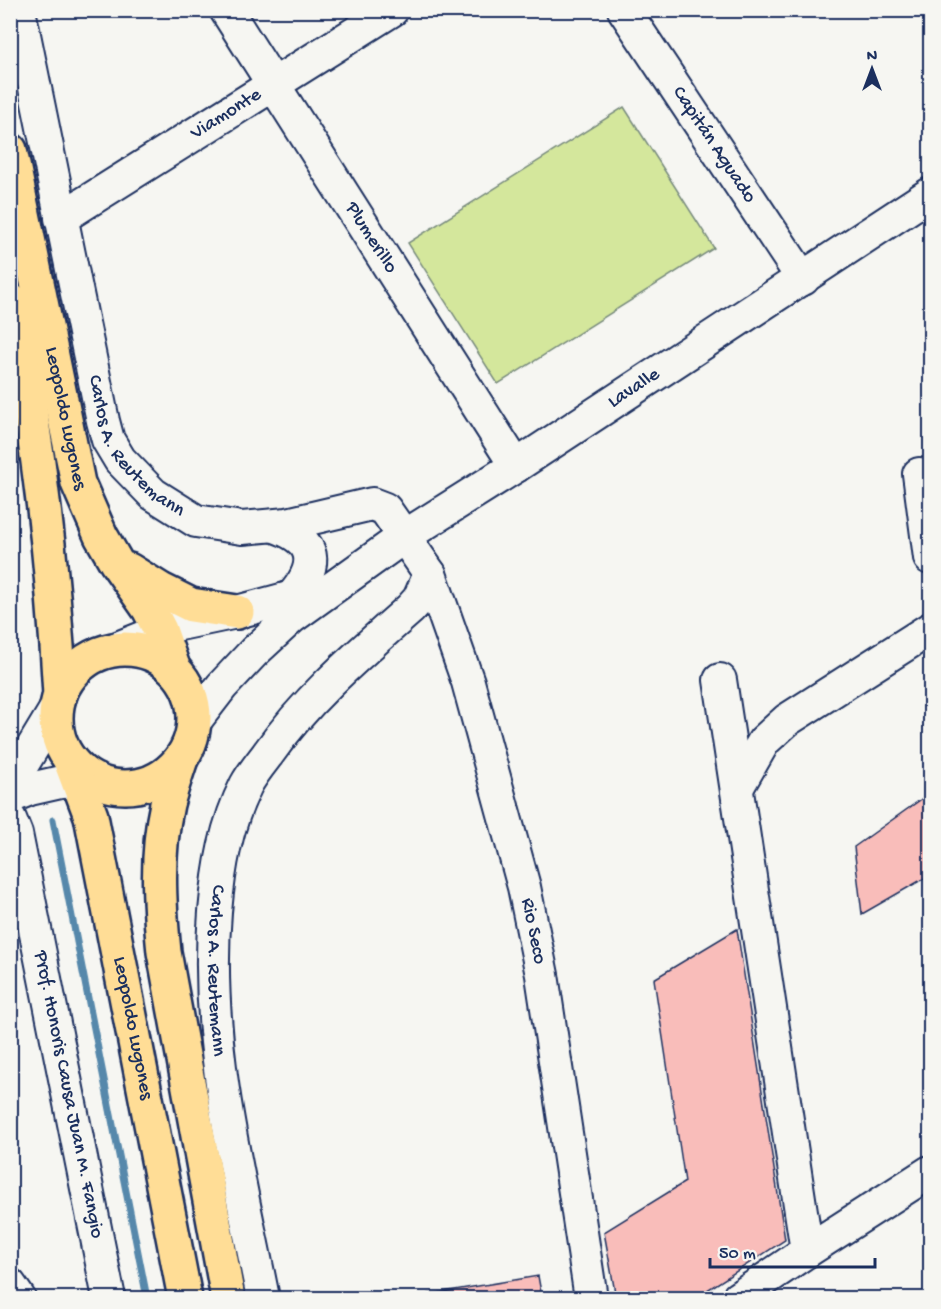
<svg xmlns="http://www.w3.org/2000/svg" width="941" height="1309" viewBox="0 0 941 1309" font-family="'Gochi Hand',sans-serif">
	<style>
		.green { fill: #d4e79c; stroke: #788b7d; stroke-width: 1.5 }
		.lines { fill: none; stroke-linecap: round; stroke-linejoin: round }
		.stream { stroke: #5688ab; stroke-width: 7 }
		.building { fill: #f9bdba; stroke: #1b2f5e; stroke-width: 1.5 }
		.minor-casing { stroke: #1b2f5e; stroke-width: 36 }
		.major-casing { stroke: #1b2f5e; stroke-width: 38 }
		.minor { stroke: #f6f6f2; stroke-width: 32 }
		.major { stroke: #ffdd96; stroke-width: 33 }
		.labels { text-anchor: middle; dominant-baseline: central; stroke-width: 4.5; stroke-linejoin: round; paint-order: stroke }
		.street-label { font-size: 20px; fill: #1b2f5e; stroke: #f6f6f2 }
	</style>
	<rect width="100%" height="100%" fill="#f6f6f2"/>
	<filter id="ink" filterUnits="userSpaceOnUse"><feTurbulence type="fractalNoise" baseFrequency=".0167" numOctaves="2"/><feDisplacementMap in="SourceGraphic" scale="12" xChannelSelector="R" yChannelSelector="G"/><feConvolveMatrix kernelMatrix="1 2 1 2 8 2 1 2 1" color-interpolation-filters="sRGB"/></filter>
	<g filter="url(#ink)">
		<path class="green" d="M 624,107 L 714,248 L 498,384 L 408,243 Z"/>
		<g class="lines">
			<path class="stream" d="M 53,820 L 147,1298"/>
		</g>
		<path class="building" d="M 930,793 L 930,875 L 862,914 L 854,847 Z
			M 737,929 L 785,1240 L 695,1298 L 616,1298 L 604,1232 L 685,1182 L 654,979 Z
			M 538,1276 L 542,1298 L 407,1298 Z"/>
		<g class="lines">
			<defs>
				<g id="minor">
					<path id="s1" d="M 19,10 L 103,421 L 108,440 L 120,460 L 153,494 L 196,521 L 242,528 L 287,524 L 372,504 L 385,509 L 430,574 L 419,599 L 410,609 C 359,654 306,699 267,755 C 260,764 252,774 246,785 C 226,825 219,867 215,912 C 204,1043 238,1171 263,1298"/>
					<path id="s2" d="M 226,10 L 516,466"/>
					<path id="s3" d="M 624,10 L 803,279"/>
					<path id="s4" d="M 61,218 L 392,10"/>
					<path d="M 919,474 L 930,558"/>
					<path d="M 275,526 C 317,541 320,564 292,597"/>
					<path id="s5" d="M 430,574 L 468,682 L 524,887 L 542,975 L 591,1298"/>
					<path d="M 115,649 L 175,625 L 237,612 L 319,590"/>
					<path d="M 720,680 L 807,1251"/>
					<path id="s6" d="M 195,721 L 222,686 L 254,652 L 292,617 L 405,536 L 516,466 L 930,194"/>
					<path d="M 10,785 L 57,707"/>
					<path d="M 737,788 L 764,741 L 787,720 L 930,629"/>
					<path d="M 10,797 L 30,789 L 61,782 L 99,781"/>
					<path id="s7" d="M 10,819 L 16,834 L 109,1298"/>
					<path d="M 10,1285 L 19,1298"/>
					<path d="M 738,1298 L 807,1251 L 930,1172"/>
				</g>
				<g id="major">
					<path id="s8" d="M 10,150 L 78,483 L 101,536 L 116,562 L 149,609 L 160,630 L 173,667"/>
					<path d="M 10,300 C 37,429 53,563 60,695"/>
					<path d="M 129,570 L 161,590 L 191,605 L 237,612"/>
					<circle cx="125" cy="718" r="69"/>
					<path d="M 181,759 C 176,774 171,789 167,804 C 156,853 159,903 164,952 L 228,1298"/>
					<path id="s9" d="M 70,760 L 91,816 L 185,1298"/>
				</g>
			</defs>
			<use href="#minor" class="minor-casing"/>
			<use href="#major" class="major-casing"/>
			<use href="#minor" class="minor"/>
			<use href="#major" class="major"/>
		</g>
	</g>
	<g class="labels">
		<g class="street-label">
			<text stroke="none"><textPath href="#s4" startOffset="195">Viamonte</textPath></text>
			<text stroke="none"><textPath href="#s3" startOffset="162">Capitán Aguado</textPath></text>
			<text stroke="none"><textPath href="#s2" startOffset="270">Plumerillo</textPath></text>
			<text stroke="none"><textPath href="#s6" startOffset="554">Lavalle</textPath></text>
			<text stroke="none"><textPath href="#s8" startOffset="274">Leopoldo Lugones</textPath></text>
			<text stroke="none"><textPath href="#s1" startOffset="459">Carlos A. Reutemann</textPath></text>
			<text stroke="none"><textPath href="#s5" startOffset="372">Rio Seco</textPath></text>
			<text stroke="none"><textPath href="#s1" startOffset="1305">Carlos A. Reutemann</textPath></text>
			<text stroke="none"><textPath href="#s9" startOffset="276">Leopoldo Lugones</textPath></text>
			<text stroke="none"><textPath href="#s7" startOffset="282">Prof. Honoris Causa Juan M. Fangio</textPath></text>
		</g>
	</g>
	<rect width="941" height="1309" fill="none" stroke="#f6f6f2" stroke-width="36"/>
	<rect x="18" y="18" width="905" height="1273" fill="none" stroke="#1b2f5e" stroke-width="2" filter="url(#ink)"/>
	<g transform="translate(872 69)" stroke="#f6f6f2" stroke-width="4.5" paint-order="stroke">
	<path d="M0-4.5L10 22L0 15L-10 22Z" fill="#1b2f5e"/>
	<text y="-9" font-size="16" font-weight="bold" text-anchor="middle" fill="#1b2f5e">N</text>
	</g>
	<path d="M710 1258v9h165v-9" fill="none" stroke="#1b2f5e" stroke-width="3"/>
	<text x="719" y="1258" font-size="18" fill="#1b2f5e" stroke="#f6f6f2" stroke-width="4.5" paint-order="stroke">50 m</text>
</svg>
